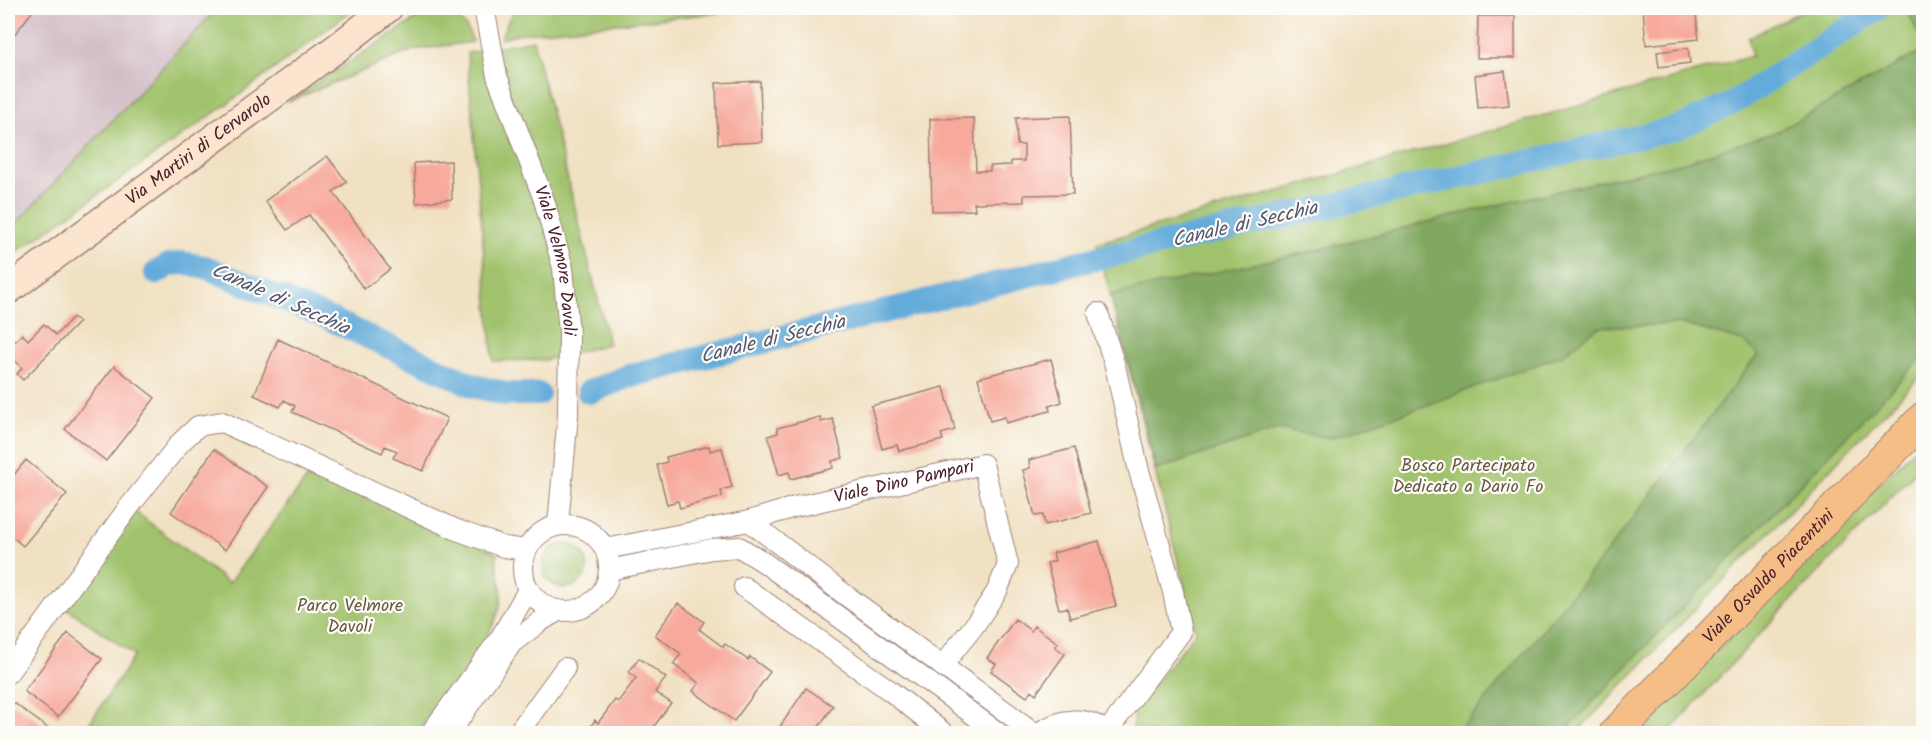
<svg xmlns="http://www.w3.org/2000/svg" width="1931" height="741" viewBox="0 0 1931 741" font-family="Kalam,sans-serif">
	<style>
		.industrial { fill: #d2bdc6 }
		.green { fill: #a0c26c; stroke: #75704c; stroke-width: 1.5 }
		.forest { fill: #80a860; stroke: #656446; stroke-width: 1.5 }
		.lines { fill: none; stroke-linecap: round; stroke-linejoin: round }
		.canal { stroke: #63abda; stroke-width: 24 }
		.building { fill: #f7a99b }
		.street-casing { stroke: #9e8077; stroke-width: 22 }
		.secondary-casing { stroke: #9e8077; stroke-width: 31 }
		.primary-casing { stroke: #9e8077; stroke-width: 34 }
		.street { stroke: #fff; stroke-width: 20 }
		.secondary { stroke: #fbe5cf; stroke-width: 28 }
		.primary { stroke: #f6be87; stroke-width: 32 }
		.labels { text-anchor: middle; dominant-baseline: central; stroke-width: 4.5; stroke-linejoin: round; paint-order: stroke }
		.street-label { font-size: 18px; fill: #4a1f2b; stroke: #fdfcf7 }
		.park-label { font-size: 18px; fill: #685842; stroke: #fdfcf7 }
		.water-label { font-size: 20px; font-style: italic; fill: #545771; stroke: #fdfcf7 }
	</style>
	<rect width="100%" height="100%" fill="#fdfcf7"/>
	<filter id="ink" filterUnits="userSpaceOnUse"><feTurbulence type="fractalNoise" baseFrequency=".0167" numOctaves="2"/><feDisplacementMap in="SourceGraphic" scale="12" xChannelSelector="R" yChannelSelector="G"/><feConvolveMatrix kernelMatrix="1 2 1 2 8 2 1 2 1" color-interpolation-filters="sRGB"/></filter>
	<filter id="wash" filterUnits="userSpaceOnUse"><feTurbulence type="fractalNoise" baseFrequency=".008" numOctaves="4" result="noise"/><feDisplacementMap in="SourceGraphic" scale="24" xChannelSelector="R" yChannelSelector="G"/><feGaussianBlur stdDeviation="1.35" result="paint"/><feColorMatrix in="noise" values="0 0 0 0 0 0 0 0 0 0 0 0 0 0 0 0 0 1.4 0 .05"/><feComposite in="paint" operator="in"/></filter>
	<g filter="url(#wash)">
		<rect width="100%" height="100%" fill="#f1e1c3"/>
		<path class="industrial" d="M 8,8 L 218,8 L 8,232 Z"/>
		<path class="green" d="M 218,8 L 355,8 L 230,102 L 8,258 L 8,232 Z
			M 514,8 L 730,8 L 745,10 L 516,34 L 500,39 Z
			M 1808,8 L 1923,8 L 1923,373 L 1576,733 L 1133,733 L 1133,711 L 1196,632 L 1097,243 L 1752,56 L 1748,38 Z
			M 431,12 C 456,14 465,18 473,42 L 413,50 L 287,102 L 422,15 Z
			M 533,40 L 609,344 L 545,360 L 493,361 L 467,53 Z
			M 1923,440 L 1923,464 L 1766,627 L 1668,733 L 1635,734 Z
			M 308,477 L 448,526 L 497,554 C 495,570 504,584 501,600 C 497,637 440,702 417,733 L 83,733 L 135,655 L 59,603 L 129,507 L 229,583 Z
			M543 566a22 22 0 1 1 44 0a22 22 0 1 1-44 0Z"/>
		<path class="forest" d="M 1916,8 L 1923,8 L 1923,42 L 1908,13 Z
			M 1923,50 L 1923,356 L 1563,733 L 1456,733 L 1474,714 L 1611,547 L 1758,354 L 1743,341 L 1682,324 L 1599,327 L 1562,355 L 1416,409 L 1331,438 L 1278,429 L 1156,470 L 1110,295 L 1313,251 L 1476,210 L 1685,162 L 1778,131 Z"/>
		<g class="lines">
			<path class="canal" d="M 156,273 L 169,265 L 182,263 L 205,267 L 330,319 L 474,386 L 506,394 L 538,394
				M 589,392 L 629,376 L 1081,262 L 1677,128 L 1733,103 L 1867,16 L 1878,8"/>
		</g>
		<g id="blocks">
			<path class="building" d="M 8,8 L 35,8 L 8,43 Z
				M 1643,8 L 1695,8 L 1699,39 L 1646,45 Z
				M 1478,16 L 1515,16 L 1515,58 L 1477,58 Z
				M 1688,48 L 1690,63 L 1659,67 L 1657,52 Z
				M 1505,71 L 1509,105 L 1478,108 L 1475,75 Z
				M 760,81 L 762,142 L 718,144 L 716,83 Z
				M 1070,116 L 1073,194 L 1024,195 L 1024,202 L 974,203 L 975,210 L 932,211 L 930,119 L 974,118 L 976,171 L 990,171 L 990,166 L 1011,165 L 1011,161 L 1024,161 L 1024,145 L 1017,145 L 1016,118 Z
				M 327,156 L 347,182 L 333,192 L 390,269 L 364,289 L 309,215 L 287,230 L 265,201 Z
				M 451,161 L 452,199 L 416,203 L 414,163 Z
				M 73,317 L 79,322 L 23,380 L 17,374 L 22,368 L 8,353 L 8,349 L 22,334 L 28,340 L 44,324 L 56,335 Z
				M 278,339 L 447,418 L 423,471 L 393,458 L 397,451 L 385,446 L 382,453 L 292,412 L 295,406 L 284,400 L 280,407 L 254,395 Z
				M 1051,359 L 1062,402 L 1049,406 L 1050,411 L 1006,423 L 1005,417 L 990,421 L 978,378 Z
				M 114,366 L 155,398 L 106,461 L 65,429 Z
				M 944,387 L 955,430 L 941,434 L 943,440 L 899,451 L 897,445 L 882,449 L 871,406 Z
				M 820,417 L 821,422 L 833,419 L 843,458 L 832,461 L 833,468 L 791,479 L 789,472 L 779,475 L 768,436 L 778,433 L 777,428 Z
				M 709,446 L 710,451 L 722,448 L 732,487 L 721,490 L 722,497 L 680,508 L 678,501 L 667,504 L 657,465 L 667,462 L 666,457 Z
				M 1074,448 L 1091,513 L 1045,525 L 1043,515 L 1035,516 L 1023,470 L 1030,468 L 1029,460 Z
				M 214,449 L 268,487 L 225,550 L 171,512 Z
				M 26,460 L 67,494 L 23,546 L 8,533 L 8,482 Z
				M 1099,541 L 1116,606 L 1070,618 L 1067,608 L 1059,609 L 1047,563 L 1055,561 L 1053,553 Z
				M 678,603 L 704,622 L 699,629 L 723,647 L 725,644 L 748,660 L 750,657 L 770,672 L 734,721 L 693,691 L 699,683 L 673,664 L 681,654 L 655,635 Z
				M 1015,619 L 1031,631 L 1034,626 L 1058,643 L 1055,647 L 1065,654 L 1036,694 L 1031,690 L 1027,697 L 991,671 L 996,664 L 987,658 Z
				M 68,633 L 102,659 L 58,717 L 24,691 Z
				M 639,658 L 666,678 L 655,692 L 671,703 L 652,729 L 658,734 L 586,734 L 595,720 L 598,723 L 615,700 L 618,702 L 636,678 L 629,672 Z
				M 806,688 L 833,706 L 814,734 L 775,734 Z
				M 14,703 L 49,729 L 46,734 L 8,734 L 8,712 Z"/>
		</g>
	</g>
	<g filter="url(#ink)">
		<use href="#blocks" fill-opacity="0" stroke="#9e8077" stroke-width="1.5"/>
		<g class="lines">
			<defs>
				<g id="street">
					<path id="s1" d="M 484,8 L 497,76 L 544,200 L 563,268 L 569,333 L 568,415 L 558,524"/>
					<path d="M 1098,313 L 1115,366 L 1138,467 L 1173,592 L 1181,632 L 1107,732"/>
					<path id="s2" d="M 749,521 L 795,507 L 983,464 L 1008,564 L 997,591 L 974,626 L 942,666"/>
					<circle cx="566" cy="568" r="43"/>
					<path d="M 606,549 L 749,521 L 848,597 L 1036,734"/>
					<path d="M 609,570 L 712,549 L 739,547 L 762,561 L 1000,734"/>
					<path d="M 744,587 L 889,690 L 945,734"/>
					<path d="M 8,673 L 129,507 L 180,443 L 198,426 L 222,422 L 457,530 L 504,547 L 526,550"/>
					<path d="M 430,734 L 501,637 L 528,590"/>
					<path d="M 449,734 L 512,643 L 541,621 L 558,611"/>
					<path d="M 517,734 L 565,668"/>
					<path d="M 1037,734 C 1060,718 1086,714 1109,734"/>
				</g>
				<g id="secondary">
					<path id="s3" d="M 8,290 L 338,47 L 388,8"/>
				</g>
				<g id="primary">
					<path id="s4" d="M 1615,734 L 1924,418"/>
				</g>
			</defs>
			<use href="#street" class="street-casing"/>
			<use href="#secondary" class="secondary-casing"/>
			<use href="#primary" class="primary-casing"/>
			<use href="#street" class="street"/>
			<use href="#secondary" class="secondary"/>
			<use href="#primary" class="primary"/>
		</g>
	</g>
	<g class="labels">
		<g class="street-label">
			<text stroke="none"><textPath href="#s3" startOffset="237">Via Martiri di Cervarolo</textPath></text>
			<text stroke="none"><textPath href="#s1" startOffset="264">Viale Velmore Davoli</textPath></text>
			<text stroke="none"><textPath href="#s2" startOffset="160">Viale Dino Pampari</textPath></text>
			<text stroke="none"><textPath href="#s4" startOffset="220">Viale Osvaldo Piacentini</textPath></text>
		</g>
		<g class="park-label">
			<text x="1468" y="466">Bosco Partecipato<tspan x="1468" dy="21">Dedicato a Dario Fo</tspan></text>
			<text x="350" y="606">Parco Velmore<tspan x="350" dy="21">Davoli</tspan></text>
		</g>
		<g class="water-label">
			<text transform="translate(1245 225) rotate(-13)">Canale di Secchia</text>
			<text transform="translate(280 300) rotate(24)">Canale di Secchia</text>
			<text transform="translate(773 340) rotate(-14)">Canale di Secchia</text>
		</g>
	</g>
	<rect width="1931" height="741" fill="none" stroke="#fdfcf7" stroke-width="30"/>
</svg>
